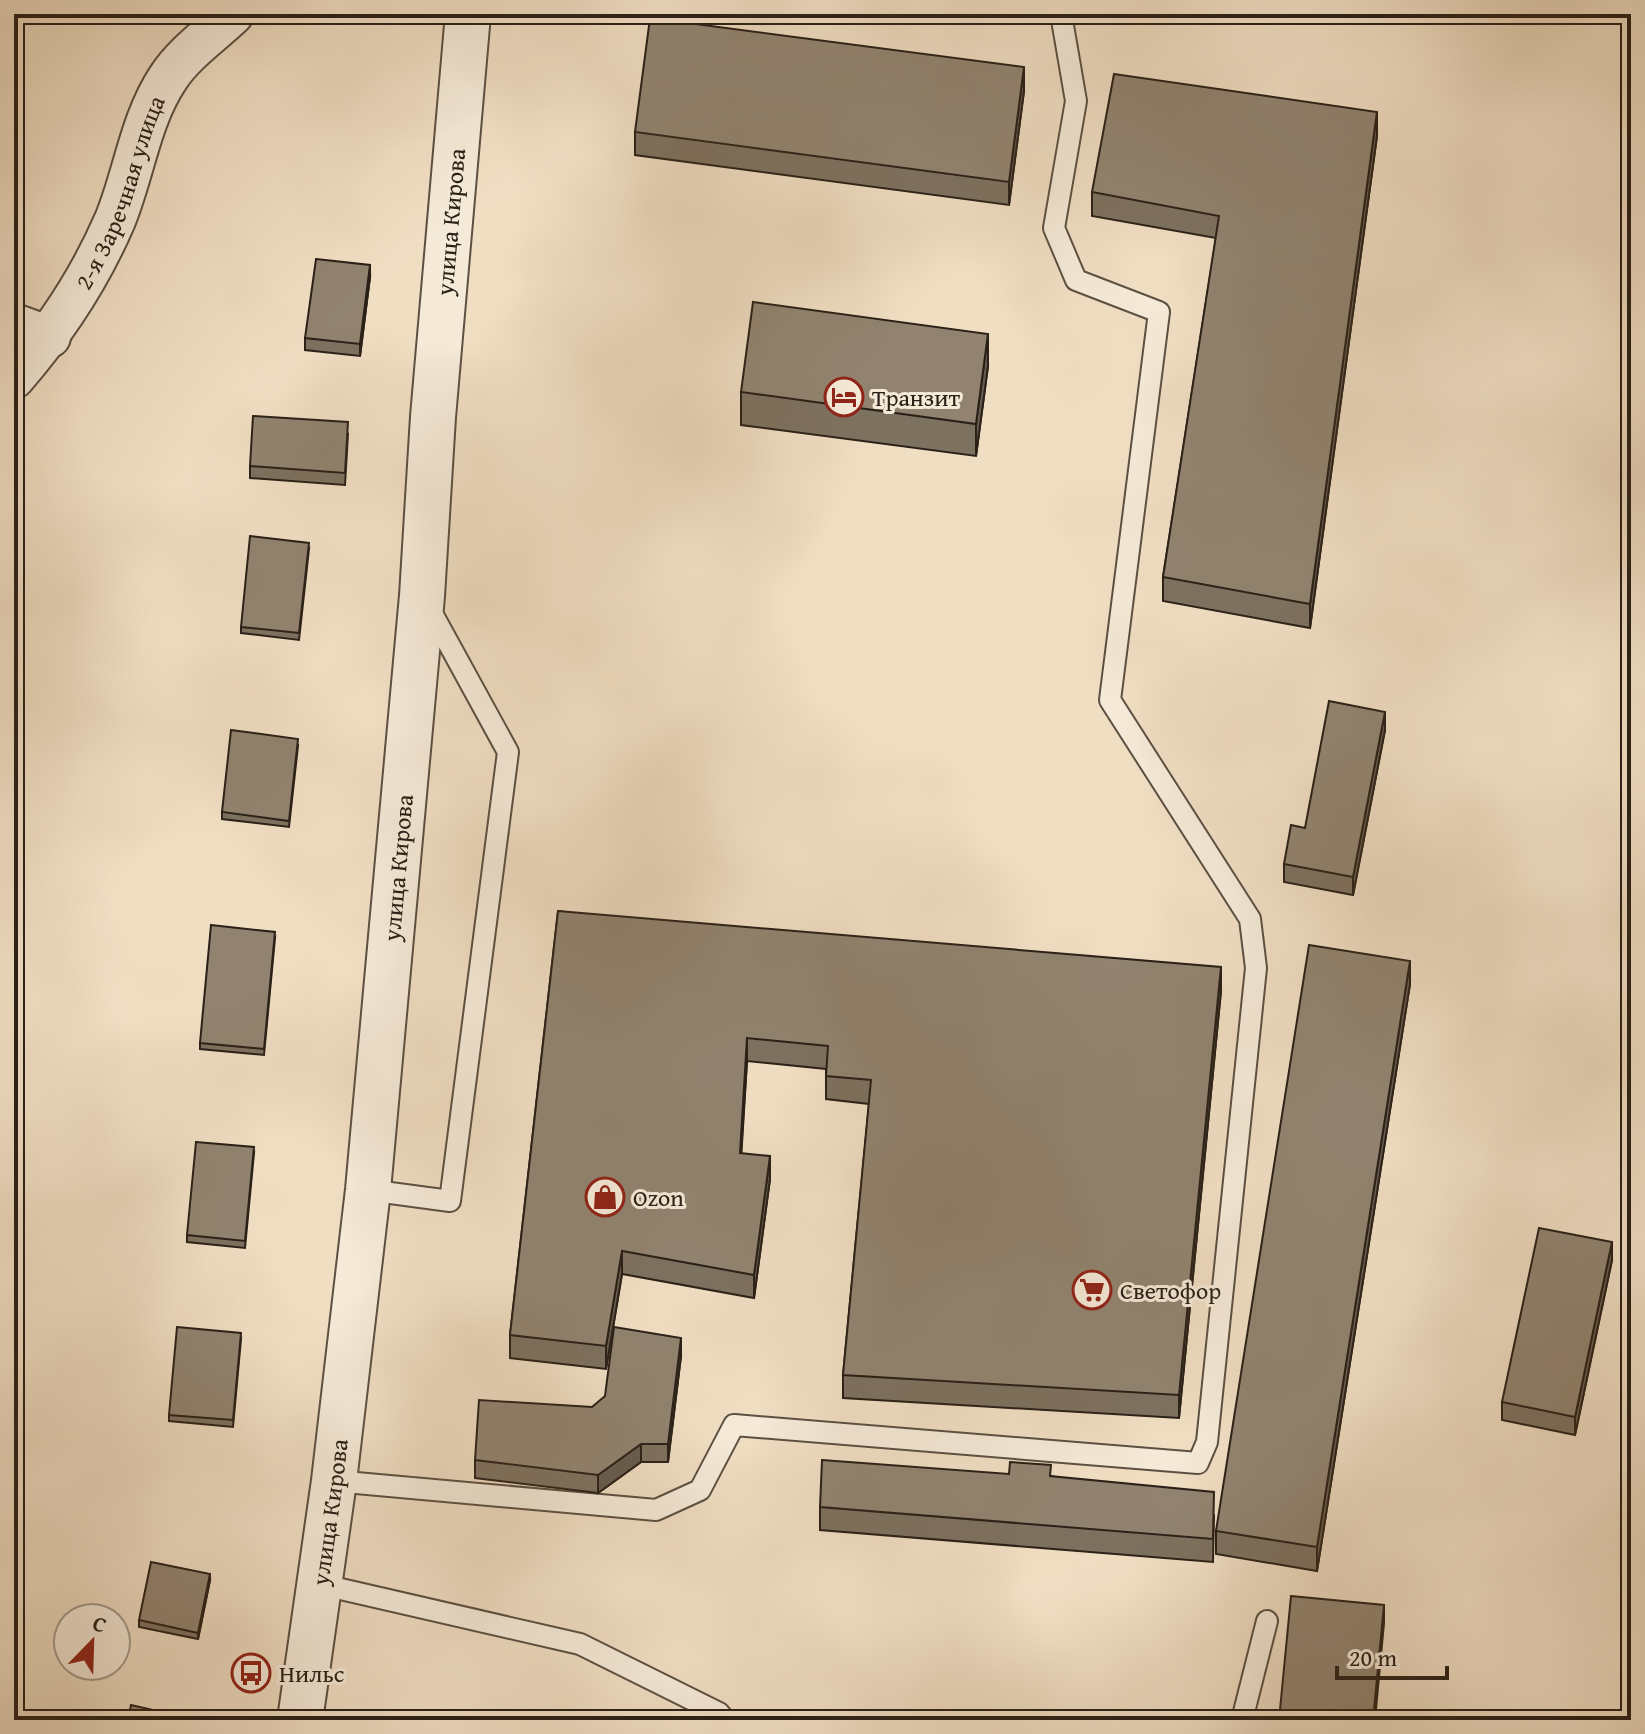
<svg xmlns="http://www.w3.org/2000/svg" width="1645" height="1734" viewBox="0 0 1645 1734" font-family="'Gentium Book Plus',serif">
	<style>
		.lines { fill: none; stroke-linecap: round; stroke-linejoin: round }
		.service-casing { stroke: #5c5042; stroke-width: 24 }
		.minor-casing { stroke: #5c5042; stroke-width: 44 }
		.tertiary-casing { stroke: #5c5042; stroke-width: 48 }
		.service { stroke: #f5ead8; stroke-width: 20 }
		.minor { stroke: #f5ead8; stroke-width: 40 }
		.tertiary { stroke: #f5ead8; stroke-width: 44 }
		.wall { fill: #7d7160; stroke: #2a2017; stroke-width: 2 }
		.shaded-wall { fill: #665c4e; stroke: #2a2017; stroke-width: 2 }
		.building { fill: #918370; stroke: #2a2017; stroke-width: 2 }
		.labels { text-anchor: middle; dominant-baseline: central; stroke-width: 6; stroke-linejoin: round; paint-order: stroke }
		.street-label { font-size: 24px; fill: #2a2017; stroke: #f5ead8 }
		.poi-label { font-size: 24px; fill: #2a2017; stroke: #f5ead8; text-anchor: start }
	</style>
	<rect width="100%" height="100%" fill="#f0dec3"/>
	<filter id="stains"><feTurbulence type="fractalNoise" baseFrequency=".0025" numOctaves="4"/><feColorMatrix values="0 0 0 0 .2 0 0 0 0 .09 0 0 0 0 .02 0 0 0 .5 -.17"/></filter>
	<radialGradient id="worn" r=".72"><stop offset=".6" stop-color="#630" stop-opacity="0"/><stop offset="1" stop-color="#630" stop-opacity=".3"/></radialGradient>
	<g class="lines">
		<defs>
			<path id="service" d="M 368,1190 L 450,1201 L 508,752 L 428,606
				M 334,1481 L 656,1510 L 700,1490 L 734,1425 L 1198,1463 L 1207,1442 L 1256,968 L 1250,919 L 1110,700 L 1159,312 L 1076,280 L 1054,228 L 1076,101 L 1061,14
				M 319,1584 L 580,1644 L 719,1713 L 725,1720
				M 1242,1720 L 1267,1621"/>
			<g id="minor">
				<path d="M 14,324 L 50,337"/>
				<path id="s1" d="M 14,378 C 55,331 90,278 115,220 C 134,174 140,120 168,78 C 184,53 212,34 233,14"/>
			</g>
			<g id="tertiary">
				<path id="s2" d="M 300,1720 L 334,1481 L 368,1190 L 422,596 L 433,417 L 468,14"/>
			</g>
		</defs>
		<use href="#service" class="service-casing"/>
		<use href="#minor" class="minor-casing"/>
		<use href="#tertiary" class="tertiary-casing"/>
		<use href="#service" class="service"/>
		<use href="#minor" class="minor"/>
		<use href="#tertiary" class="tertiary"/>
	</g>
	<path class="wall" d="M 1024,91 L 1009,205 L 635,155 L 635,132 Z
		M 1377,136 L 1310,628 L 1163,601 L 1163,577 L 1216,238 L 1092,216 L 1092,192 Z
		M 370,277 L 360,356 L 305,350 L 305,338 Z
		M 988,366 L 976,456 L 741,425 L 741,392 Z
		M 348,434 L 345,485 L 250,478 L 250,466 Z
		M 309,549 L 299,640 L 241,633 L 241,627 Z
		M 1385,730 L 1353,895 L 1284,882 L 1284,864 L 1305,828 Z
		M 298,746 L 289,827 L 222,819 L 222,812 Z
		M 558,911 L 1221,991 L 1179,1418 L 843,1398 L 843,1375 L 869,1104 L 826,1099 L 826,1069 L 747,1061 L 741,1153 L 770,1179 L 754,1298 L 622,1274 L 606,1369 L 510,1358 L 510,1335 Z
		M 275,938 L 264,1055 L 200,1049 L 200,1043 Z
		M 1410,984 L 1317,1571 L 1216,1554 L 1216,1531 Z
		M 254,1153 L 245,1248 L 187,1242 L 187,1235 Z
		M 1612,1260 L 1575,1435 L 1502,1420 L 1502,1402 Z
		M 241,1339 L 233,1427 L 169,1421 L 169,1415 Z
		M 681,1356 L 668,1462 L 641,1462 L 598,1493 L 475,1478 L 475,1460 L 592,1407 Z
		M 1051,1476 L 1214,1515 L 1213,1562 L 820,1530 L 820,1507 Z
		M 210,1580 L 198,1639 L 139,1627 L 139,1620 Z"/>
	<path class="shaded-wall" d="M 1024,67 L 1024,91 L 1009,205 L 1009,182 Z
		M 1377,112 L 1377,136 L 1310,628 L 1310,604 Z
		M 370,265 L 370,277 L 360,356 L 360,344 Z
		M 988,334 L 988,366 L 976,456 L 976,424 Z
		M 1385,712 L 1385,730 L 1353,895 L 1353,877 Z
		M 1410,961 L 1410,984 L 1317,1571 L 1317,1547 Z
		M 1221,967 L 1221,991 L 1179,1418 L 1179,1395 Z
		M 747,1038 L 747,1061 L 740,1177 L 740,1153 Z
		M 770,1156 L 770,1179 L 754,1298 L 754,1275 Z
		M 1612,1242 L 1612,1260 L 1575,1435 L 1575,1417 Z
		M 622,1251 L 622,1274 L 606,1369 L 606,1346 Z
		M 681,1338 L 681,1356 L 668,1462 L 668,1444 Z
		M 641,1444 L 641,1462 L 598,1493 L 598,1475 Z
		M 210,1574 L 210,1580 L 198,1639 L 198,1633 Z
		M 1384,1605 L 1384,1623 L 1375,1720 L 1373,1720 Z"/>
	<path class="building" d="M 650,18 L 1024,67 L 1009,182 L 635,132 Z
		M 1114,74 L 1377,112 L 1310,604 L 1163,577 L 1219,216 L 1092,192 Z
		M 316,259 L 370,265 L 360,344 L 305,338 Z
		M 753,302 L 988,334 L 976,424 L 741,392 Z
		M 253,416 L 348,422 L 345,473 L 250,466 Z
		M 250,536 L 309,543 L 299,633 L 241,627 Z
		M 1329,701 L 1385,712 L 1353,877 L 1284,864 L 1291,825 L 1305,828 Z
		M 231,730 L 298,739 L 289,821 L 222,812 Z
		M 558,911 L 1221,967 L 1179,1395 L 843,1375 L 871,1080 L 826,1076 L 828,1046 L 747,1038 L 740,1153 L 770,1156 L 754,1275 L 622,1251 L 606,1346 L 510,1335 Z
		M 211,925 L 275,932 L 264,1049 L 200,1043 Z
		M 1309,945 L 1410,961 L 1317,1547 L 1216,1531 Z
		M 196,1142 L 254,1147 L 245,1241 L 187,1235 Z
		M 1539,1228 L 1612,1242 L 1575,1417 L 1502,1402 Z
		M 177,1327 L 241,1333 L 233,1420 L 169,1415 Z
		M 614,1327 L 681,1338 L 668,1444 L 641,1444 L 598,1475 L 475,1460 L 479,1400 L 592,1407 L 605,1396 Z
		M 822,1460 L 1009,1474 L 1010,1462 L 1051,1465 L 1050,1476 L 1214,1492 L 1213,1539 L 820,1507 Z
		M 151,1562 L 210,1574 L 198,1633 L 139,1620 Z
		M 1291,1596 L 1384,1605 L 1373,1720 L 1279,1720 Z
		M 131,1705 L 188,1718 L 188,1720 L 128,1720 Z"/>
	<defs>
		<symbol id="hotel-ring" viewBox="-11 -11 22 22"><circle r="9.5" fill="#f5ead8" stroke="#8f2418" stroke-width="1.5"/><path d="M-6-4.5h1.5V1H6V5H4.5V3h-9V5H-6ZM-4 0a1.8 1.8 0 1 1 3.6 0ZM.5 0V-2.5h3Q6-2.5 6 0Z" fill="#8f2418"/></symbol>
		<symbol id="shop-ring" viewBox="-11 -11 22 22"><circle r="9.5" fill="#f5ead8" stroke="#8f2418" stroke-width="1.5"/><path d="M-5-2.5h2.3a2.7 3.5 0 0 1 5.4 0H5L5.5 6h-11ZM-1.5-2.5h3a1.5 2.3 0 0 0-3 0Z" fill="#8f2418"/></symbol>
		<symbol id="supermarket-ring" viewBox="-11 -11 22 22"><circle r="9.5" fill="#f5ead8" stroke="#8f2418" stroke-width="1.5"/><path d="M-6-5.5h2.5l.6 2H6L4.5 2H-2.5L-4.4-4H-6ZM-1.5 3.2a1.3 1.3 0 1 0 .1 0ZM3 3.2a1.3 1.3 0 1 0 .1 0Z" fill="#8f2418"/></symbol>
		<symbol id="bus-ring" viewBox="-11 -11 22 22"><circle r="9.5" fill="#f5ead8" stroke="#8f2418" stroke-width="1.5"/><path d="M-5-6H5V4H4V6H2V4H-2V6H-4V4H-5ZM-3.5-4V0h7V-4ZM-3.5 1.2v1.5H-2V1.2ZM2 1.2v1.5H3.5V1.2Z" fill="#8f2418"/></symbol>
	</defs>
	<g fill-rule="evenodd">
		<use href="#hotel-ring" x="822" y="375" width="44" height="44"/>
		<use href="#shop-ring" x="583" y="1175" width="44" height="44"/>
		<use href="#supermarket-ring" x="1070" y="1268" width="44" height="44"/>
		<use href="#bus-ring" x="229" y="1651" width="44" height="44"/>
	</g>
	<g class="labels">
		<g class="street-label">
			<text stroke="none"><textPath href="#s1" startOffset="216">2-я Заречная улица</textPath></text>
			<text stroke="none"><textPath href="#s2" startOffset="1506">улица Кирова</textPath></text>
			<text stroke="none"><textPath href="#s2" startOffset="858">улица Кирова</textPath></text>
			<text stroke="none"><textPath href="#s2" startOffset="210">улица Кирова</textPath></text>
		</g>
		<g class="poi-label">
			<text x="872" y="397">Транзит</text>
			<text x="633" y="1197">Ozon</text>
			<text x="1120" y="1290">Светофор</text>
			<text x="279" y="1673">Нильс</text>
		</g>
	</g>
	<rect width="1645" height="1734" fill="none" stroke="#f0dec3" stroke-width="48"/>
	<rect x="16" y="16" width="1613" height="1702" fill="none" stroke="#2a2017" stroke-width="4"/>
	<rect x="24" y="24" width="1597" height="1686" fill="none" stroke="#2a2017" stroke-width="2"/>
	<g transform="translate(92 1642) rotate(23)"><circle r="38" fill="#f5ead8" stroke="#a4998b" stroke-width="2"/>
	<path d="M0-6L14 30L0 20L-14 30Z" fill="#8f2418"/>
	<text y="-12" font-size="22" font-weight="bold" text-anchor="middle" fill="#2a2017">С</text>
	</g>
	<path d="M1337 1666v12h110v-12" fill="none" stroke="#2a2017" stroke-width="4"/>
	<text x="1349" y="1666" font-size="24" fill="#2a2017" stroke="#f5ead8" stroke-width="6" paint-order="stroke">20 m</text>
	<rect width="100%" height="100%" filter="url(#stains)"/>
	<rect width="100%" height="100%" fill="url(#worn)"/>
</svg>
